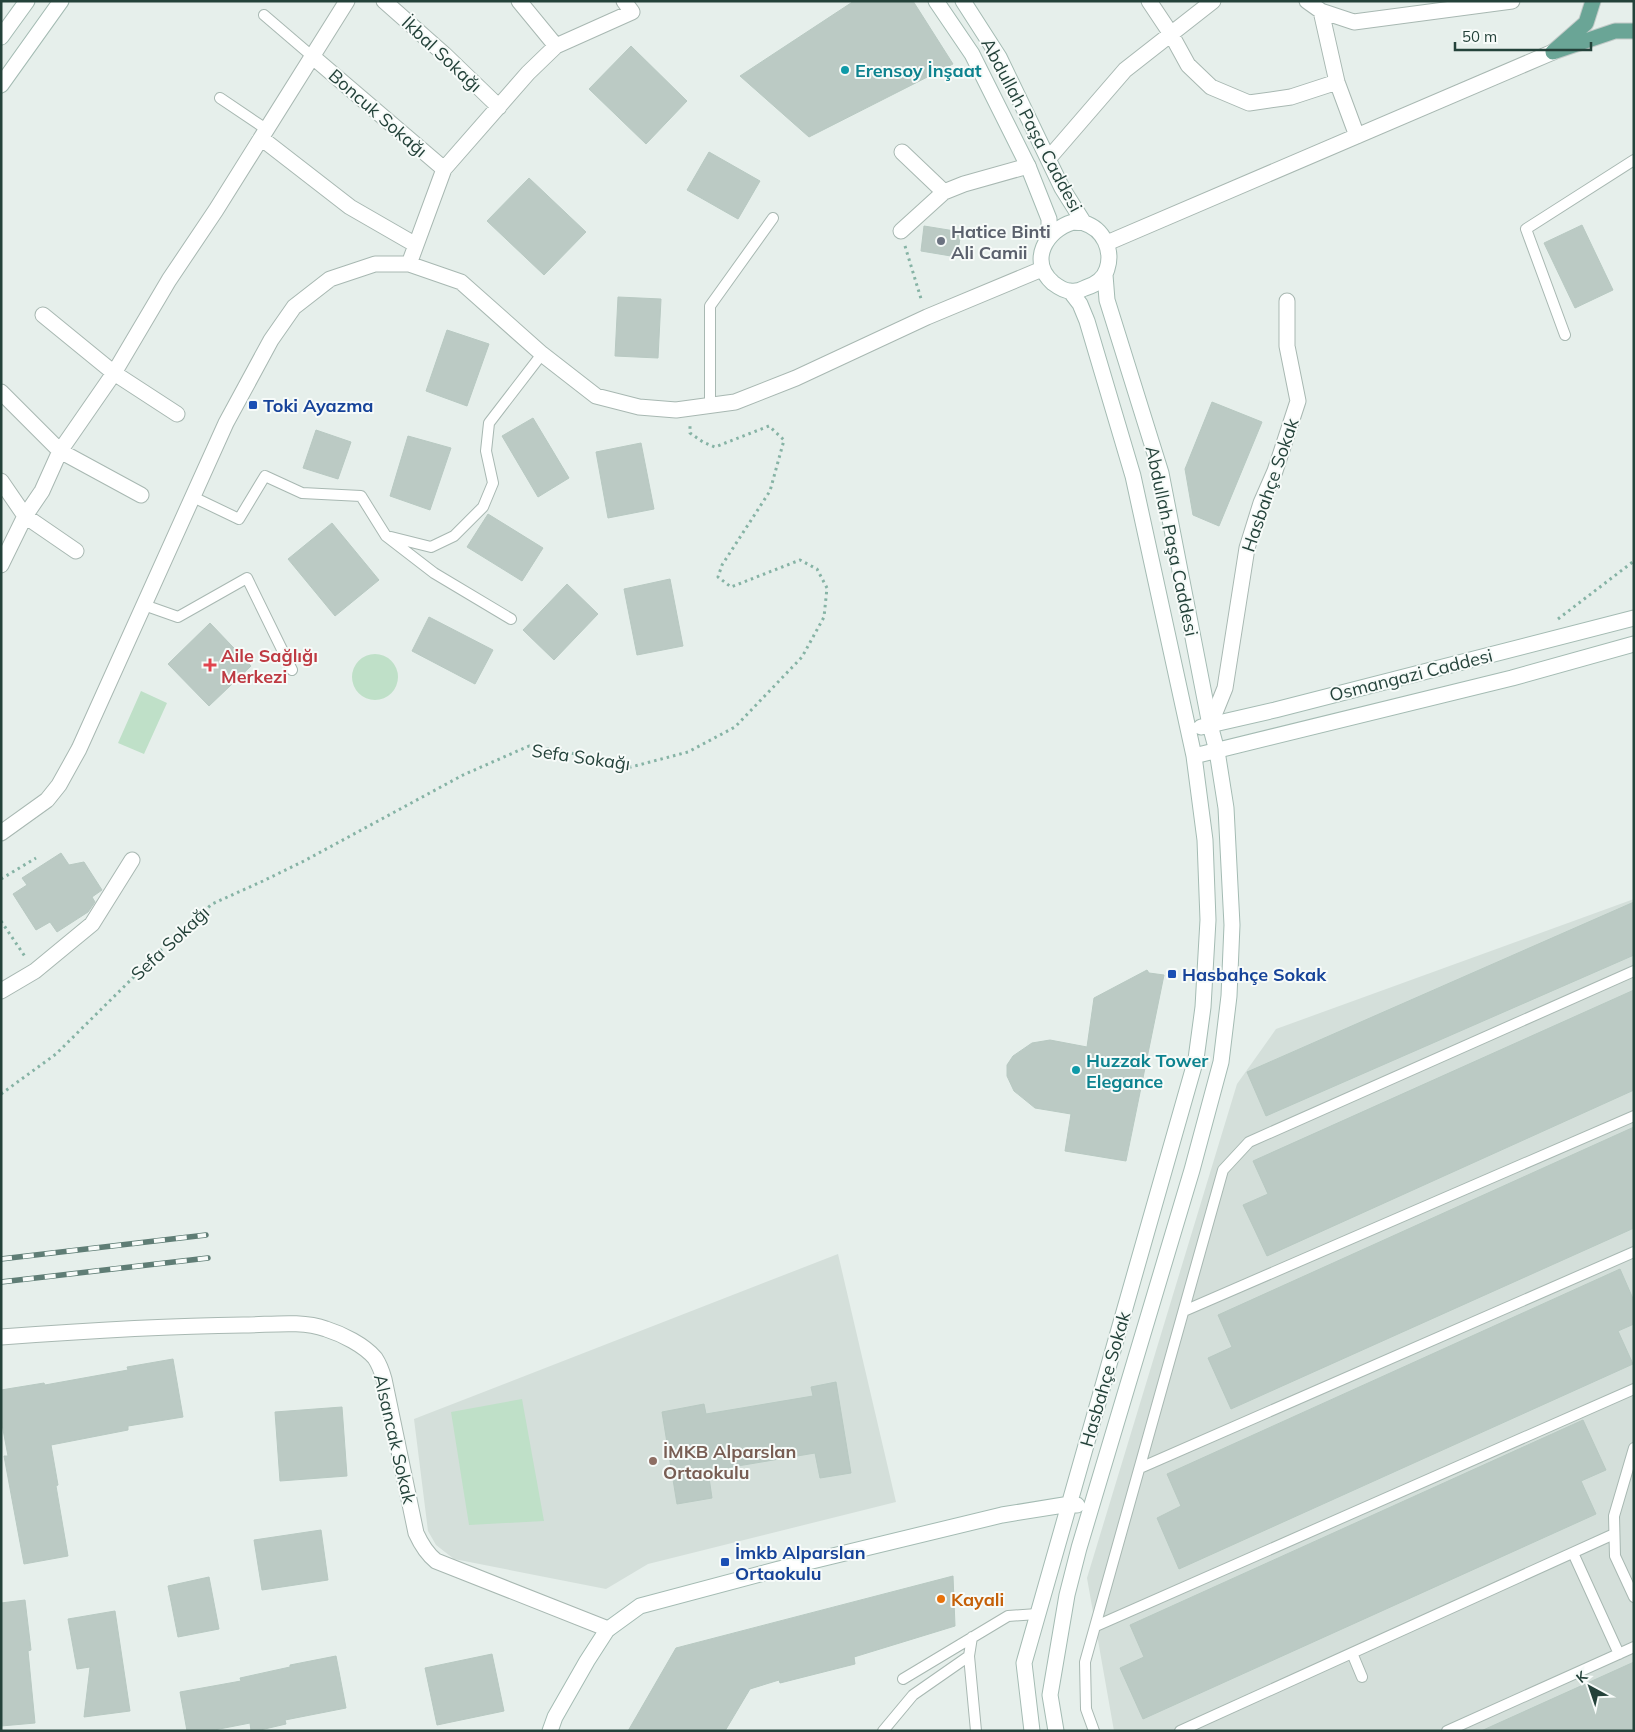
<svg xmlns="http://www.w3.org/2000/svg" width="1635" height="1732" viewBox="0 0 1635 1732" font-family="Mulish,sans-serif">
	<style>
		.built { fill: #d4dfda }
		.green { fill: #bfe0c8 }
		.building { fill: #bbcac4; stroke: #b8c9c2 }
		.lines { fill: none; stroke-linecap: round; stroke-linejoin: round }
		.lane-casing { stroke: #a8b8b2; stroke-width: 12 }
		.street-casing { stroke: #a8b8b2; stroke-width: 17 }
		.secondary-casing { stroke: #a4bbb3; stroke-width: 17 }
		.primary-casing { stroke: #c2cac8; stroke-width: 17 }
		.path { stroke: #86b3a5; stroke-width: 3; stroke-dasharray: 2.5 4; stroke-linecap: butt }
		.lane { stroke: #fff; stroke-width: 10 }
		.street { stroke: #fff; stroke-width: 15 }
		.secondary { stroke: #fff; stroke-width: 15 }
		.primary { stroke: #6aa596; stroke-width: 15 }
		.rail-casing { stroke: #5f7d75; stroke-width: 5.5 }
		.rail { stroke: #f7fbf9; stroke-width: 4; stroke-dasharray: 11; stroke-linecap: butt }
		.culture-dot { fill: #0f9aa8; stroke: #f7fbf9; stroke-width: 2 }
		.worship-dot { fill: #6b7280; stroke: #f7fbf9; stroke-width: 2 }
		.transit-dot { fill: #1a4fb4; stroke: #f7fbf9; stroke-width: 2 }
		.health-dot { fill: #e0444e; stroke: #f7fbf9; stroke-width: 2 }
		.education-dot { fill: #8d6e63; stroke: #f7fbf9; stroke-width: 2 }
		.food-dot { fill: #e8710a; stroke: #f7fbf9; stroke-width: 2 }
		.labels { text-anchor: middle; dominant-baseline: central; stroke-width: 4; stroke-linejoin: round; paint-order: stroke }
		.street-label { font-size: 18px; fill: #24423a; stroke: #f7fbf9 }
		.culture-label { font-size: 18px; font-weight: bold; fill: #0d838f; stroke: #f7fbf9; text-anchor: start }
		.worship-label { font-size: 18px; font-weight: bold; fill: #5b616d; stroke: #f7fbf9; text-anchor: start }
		.transit-label { font-size: 18px; font-weight: bold; fill: #164399; stroke: #f7fbf9; text-anchor: start }
		.health-label { font-size: 18px; font-weight: bold; fill: #be3a42; stroke: #f7fbf9; text-anchor: start }
		.education-label { font-size: 18px; font-weight: bold; fill: #785e54; stroke: #f7fbf9; text-anchor: start }
		.food-label { font-size: 18px; font-weight: bold; fill: #c56008; stroke: #f7fbf9; text-anchor: start }
	</style>
	<rect width="100%" height="100%" fill="#e6efeb"/>
	<path class="built" d="M 1634,899 L 1634,1731 L 1114,1731 L 1087,1578 L 1237,1084 L 1276,1029 Z
		M 838,1254 L 896,1502 L 648,1564 L 606,1589 L 454,1559 L 436,1545 L 428,1531 L 414,1419 Z"/>
	<path class="green" d="M352 677a23 23 0 1 1 46 0a23 23 0 1 1-46 0Z
		M 141,691 L 167,703 L 144,754 L 118,743 Z
		M 522,1399 L 544,1521 L 469,1525 L 451,1412 Z"/>
	<path class="building" d="M 854,1 L 913,1 L 953,64 L 809,137 L 740,76 Z
		M 631,46 L 687,101 L 646,144 L 589,89 Z
		M 709,152 L 760,181 L 738,219 L 687,190 Z
		M 529,178 L 586,232 L 544,275 L 487,221 Z
		M 1582,225 L 1613,290 L 1575,308 L 1544,243 Z
		M 924,226 L 961,232 L 957,257 L 921,251 Z
		M 618,297 L 661,299 L 658,358 L 615,356 Z
		M 447,330 L 489,344 L 467,406 L 426,391 Z
		M 1212,402 L 1262,422 L 1219,526 L 1193,515 L 1185,469 Z
		M 533,418 L 569,478 L 538,497 L 502,436 Z
		M 316,430 L 351,442 L 338,479 L 303,468 Z
		M 408,436 L 451,448 L 430,510 L 390,496 Z
		M 641,443 L 654,509 L 608,518 L 596,452 Z
		M 488,514 L 543,548 L 522,581 L 467,547 Z
		M 332,523 L 379,580 L 335,616 L 288,559 Z
		M 670,579 L 683,646 L 637,655 L 624,589 Z
		M 567,584 L 598,614 L 554,660 L 523,630 Z
		M 429,617 L 493,650 L 475,684 L 412,651 Z
		M 210,623 L 251,666 L 209,706 L 168,664 Z
		M 61,853 L 69,865 L 84,862 L 102,890 L 92,897 L 95,902 L 88,912 L 57,932 L 50,922 L 36,930 L 13,894 L 27,885 L 22,878 Z
		M 1634,902 L 1634,955 L 1266,1116 L 1247,1072 Z
		M 1147,970 L 1149,973 L 1164,975 L 1126,1161 L 1065,1151 L 1071,1114 L 1035,1108 L 1014,1091 L 1007,1076 L 1007,1065 L 1013,1056 L 1032,1043 L 1050,1040 L 1087,1047 L 1094,998 Z
		M 1634,990 L 1634,1090 L 1267,1256 L 1243,1205 L 1268,1194 L 1253,1161 Z
		M 1634,1127 L 1634,1228 L 1231,1409 L 1208,1358 L 1232,1347 L 1218,1315 Z
		M 1620,1269 L 1634,1301 L 1634,1324 L 1618,1331 L 1633,1364 L 1179,1569 L 1157,1518 L 1181,1506 L 1167,1474 Z
		M 173,1359 L 183,1417 L 128,1426 L 128,1430 L 51,1445 L 58,1485 L 56,1486 L 68,1556 L 24,1564 L 4,1456 L 8,1456 L 1,1419 L 1,1390 L 44,1383 L 45,1385 L 128,1370 L 127,1367 Z
		M 836,1382 L 851,1473 L 820,1478 L 815,1453 L 708,1471 L 712,1498 L 677,1504 L 662,1412 L 704,1404 L 706,1414 L 813,1396 L 811,1387 Z
		M 342,1407 L 347,1476 L 280,1481 L 275,1412 Z
		M 1583,1420 L 1606,1470 L 1581,1481 L 1596,1514 L 1143,1719 L 1120,1668 L 1144,1657 L 1130,1625 Z
		M 321,1530 L 328,1580 L 262,1590 L 254,1540 Z
		M 953,1576 L 955,1626 L 854,1657 L 855,1664 L 780,1683 L 779,1680 L 750,1689 L 725,1731 L 628,1731 L 676,1648 Z
		M 209,1577 L 219,1629 L 178,1637 L 168,1586 Z
		M 25,1600 L 31,1650 L 28,1651 L 35,1723 L 1,1726 L 1,1603 Z
		M 115,1611 L 130,1711 L 84,1717 L 90,1667 L 77,1669 L 68,1619 Z
		M 492,1654 L 504,1711 L 437,1725 L 425,1668 Z
		M 336,1656 L 346,1708 L 285,1720 L 286,1724 L 256,1731 L 251,1731 L 250,1723 L 209,1731 L 187,1731 L 180,1692 L 241,1681 L 240,1678 L 290,1667 L 290,1665 Z
		M 1634,1662 L 1634,1731 L 1481,1731 Z"/>
	<g class="lines">
		<defs>
			<path id="lane" d="M 264,15 L 313,57
				M 220,98 L 266,129
				M 1565,335 L 1526,229 L 1634,160
				M 710,405 L 710,306 L 773,218
				M 193,497 L 239,519 L 265,476 L 302,493 L 361,496 L 386,536 L 434,573 L 511,619
				M 391,537 L 431,547 L 454,536 L 483,507 L 493,483 L 486,451 L 489,423 L 542,354
				M 144,605 L 178,617 L 247,578 L 292,670
				M 1184,1311 L 1634,1116
				M 1634,1448 L 1614,1516 L 1615,1556 L 1634,1597
				M 1140,1468 L 1634,1252
				M 1573,1553 L 1619,1654
				M 1096,1626 L 1634,1389
				M 972,1637 L 969,1656 L 976,1731
				M 1352,1653 L 1362,1677
				M 903,1679 L 1008,1616 L 1037,1614
				M 883,1731 L 913,1695 L 969,1656
				M 1094,1731 L 1086,1709 L 1085,1662 L 1223,1170 L 1249,1142 L 1634,971
				M 1180,1731 L 1614,1534
				M 1447,1731 L 1634,1647"/>
			<path id="street" d="M 384,1 L 444,54 L 499,107
				M 519,1 L 556,46
				M 1149,1 L 1171,34 L 1188,65 L 1211,87 L 1249,103 L 1291,97 L 1337,82
				M 1307,1 L 1321,11 L 1354,22 L 1512,1
				M 1321,11 L 1337,82 L 1357,136
				M 313,57 L 444,169
				M 261,138 L 350,207 L 416,245
				M 902,152 L 944,192
				M 1049,158 L 1125,70 L 1213,1
				M 901,231 L 944,192 L 964,184 L 1028,166
				M 1107,243 L 1553,52
				M 409,264 L 444,169 L 528,73 L 556,46 L 632,12 L 624,1
				M 43,315 L 114,373 L 177,414
				M 1,392 L 60,451 L 141,495
				M 1,481 L 25,516 L 76,551
				M 1,565 L 25,516 L 42,491 L 60,451 L 114,373 L 169,280 L 216,210 L 347,1
				M 1210,725 L 1225,688 L 1247,548 L 1261,503 L 1275,471 L 1298,401 L 1287,346 L 1287,301
				M 1,833 L 47,800 L 59,785 L 79,749 L 226,423 L 271,340 L 294,307 L 330,279 L 375,264 L 409,264 L 461,282 L 542,354 L 596,396 L 639,407 L 676,410 L 735,402 L 796,378 L 927,317 L 1042,269
				M 1,991 L 35,971 L 92,924 L 132,860
				M 1,1337 C 82,1331 162,1326 243,1325 C 270,1325 301,1320 326,1329 C 342,1334 364,1345 375,1358 C 379,1364 382,1372 384,1379 L 416,1533 C 421,1544 426,1553 436,1561 L 608,1629"/>
			<path id="secondary" d="M 936,1 L 972,54 L 1028,166 L 1049,219 L 1049,236
				M 963,1 L 999,57 L 1062,188 L 1084,223
				M 1,37 L 27,1
				M 1,85 L 61,1
				M 1073,222 C 1076,223 1081,222 1084,223 C 1104,229 1113,251 1107,269 C 1104,279 1095,285 1085,288 C 1081,290 1075,292 1070,291 C 1065,291 1057,286 1053,283 C 1028,261 1046,230 1073,222 Z
				M 1201,727 L 1275,710 L 1634,618
				M 1194,756 L 1512,678 L 1634,644
				M 550,1731 L 555,1717 L 587,1661 L 607,1630 L 640,1606 L 779,1569 L 1002,1515 L 1070,1504 L 1077,1505
				M 1032,1731 L 1024,1663 L 1196,1059 L 1203,1007 L 1208,920 L 1205,840 L 1194,756 L 1133,476 L 1087,321 L 1080,304 L 1070,291
				M 1056,1731 L 1050,1695 L 1067,1595 L 1079,1548 L 1192,1170 L 1221,1062 L 1229,996 L 1232,925 L 1226,808 L 1217,751 L 1210,725 L 1161,473 L 1107,300 L 1105,275"/>
			<path id="primary" d="M 1593,1 L 1586,23 L 1553,52 L 1615,31 L 1634,31"/>
		</defs>
		<use href="#lane" class="lane-casing"/>
		<use href="#street" class="street-casing"/>
		<use href="#secondary" class="secondary-casing"/>
		<use href="#primary" class="primary-casing"/>
		<path class="path" d="M 905,246 L 922,302
			M 1558,619 L 1634,561
			M 1,879 L 36,858
			M 1,921 L 26,958
			M 1,1094 L 56,1054 L 161,950 L 212,904 L 263,881 L 304,861 L 463,775 L 529,746 L 562,751 L 631,767 L 688,752 L 735,727 L 802,657 L 824,617 L 827,588 L 817,569 L 800,560 L 731,587 L 718,577 L 722,565 L 770,491 L 784,440 L 769,426 L 715,447 L 703,442 L 690,433 L 690,424"/>
		<use href="#lane" class="lane"/>
		<use href="#street" class="street"/>
		<use href="#secondary" class="secondary"/>
		<use href="#primary" class="primary"/>
		<defs>
			<path id="rail" d="M 1,1259 L 206,1235
				M 1,1282 L 208,1258"/>
		</defs>
		<use href="#rail" class="rail-casing"/>
		<use href="#rail" class="rail"/>
	</g>
	<g class="culture-dot">
		<circle cx="845" cy="70" r="5"/>
		<circle cx="1076" cy="1070" r="5"/>
	</g>
	<circle class="worship-dot" cx="941" cy="241" r="5"/>
	<g class="transit-dot">
		<rect x="248" y="400" width="10" height="10" rx="2.5"/>
		<rect x="1167" y="969" width="10" height="10" rx="2.5"/>
		<rect x="720" y="1557" width="10" height="10" rx="2.5"/>
	</g>
	<path class="health-dot" d="M207.5 657.5h5v5h5v5h-5v5h-5v-5h-5v-5h5z"/>
	<circle class="education-dot" cx="653" cy="1461" r="5"/>
	<circle class="food-dot" cx="941" cy="1599" r="5"/>
	<g class="labels">
		<g class="street-label">
			<text transform="translate(442 54) rotate(43)">İkbal Sokağı</text>
			<text transform="translate(378 113) rotate(41)">Boncuk Sokağı</text>
			<text transform="translate(1032 125) rotate(62)">Abdullah Paşa Caddesi</text>
			<text transform="translate(1270 485) rotate(-71)">Hasbahçe Sokak</text>
			<text transform="translate(1172 541) rotate(78)">Abdullah Paşa Caddesi</text>
			<text transform="translate(1411 675) rotate(-14)">Osmangazi Caddesi</text>
			<text transform="translate(581 757) rotate(8)">Sefa Sokağı</text>
			<text transform="translate(170 943) rotate(-43)">Sefa Sokağı</text>
			<text transform="translate(1105 1379) rotate(-74)">Hasbahçe Sokak</text>
			<text transform="translate(395 1439) rotate(77)">Alsancak Sokak</text>
		</g>
		<g class="culture-label">
			<text x="855" y="70">Erensoy İnşaat</text>
			<text x="1086" y="1060">Huzzak Tower<tspan x="1086" dy="21">Elegance</tspan></text>
		</g>
		<g class="worship-label">
			<text x="951" y="231">Hatice Binti<tspan x="951" dy="21">Ali Camii</tspan></text>
		</g>
		<g class="transit-label">
			<text x="263" y="405">Toki Ayazma</text>
			<text x="1182" y="974">Hasbahçe Sokak</text>
			<text x="735" y="1552">İmkb Alparslan<tspan x="735" dy="21">Ortaokulu</tspan></text>
		</g>
		<g class="health-label">
			<text x="221" y="655">Aile Sağlığı<tspan x="221" dy="21">Merkezi</tspan></text>
		</g>
		<g class="education-label">
			<text x="663" y="1451">İMKB Alparslan<tspan x="663" dy="21">Ortaokulu</tspan></text>
		</g>
		<g class="food-label">
			<text x="951" y="1599">Kayali</text>
		</g>
	</g>
	<rect width="1635" height="1732" fill="none" stroke="#24423a" stroke-width="5"/>
	<g transform="translate(1590 1687) rotate(320)" stroke="#f7fbf9" stroke-width="4" paint-order="stroke">
	<path d="M0-4L9 19L0 12L-9 19Z" fill="#24423a"/>
	<text y="-8" font-size="14" font-weight="bold" text-anchor="middle" fill="#24423a">K</text>
	</g>
	<path d="M1455 42v8h136v-8" fill="none" stroke="#24423a" stroke-width="2.5"/>
	<text x="1462" y="42" font-size="15" fill="#24423a" stroke="#f7fbf9" stroke-width="4" paint-order="stroke">50 m</text>
</svg>
